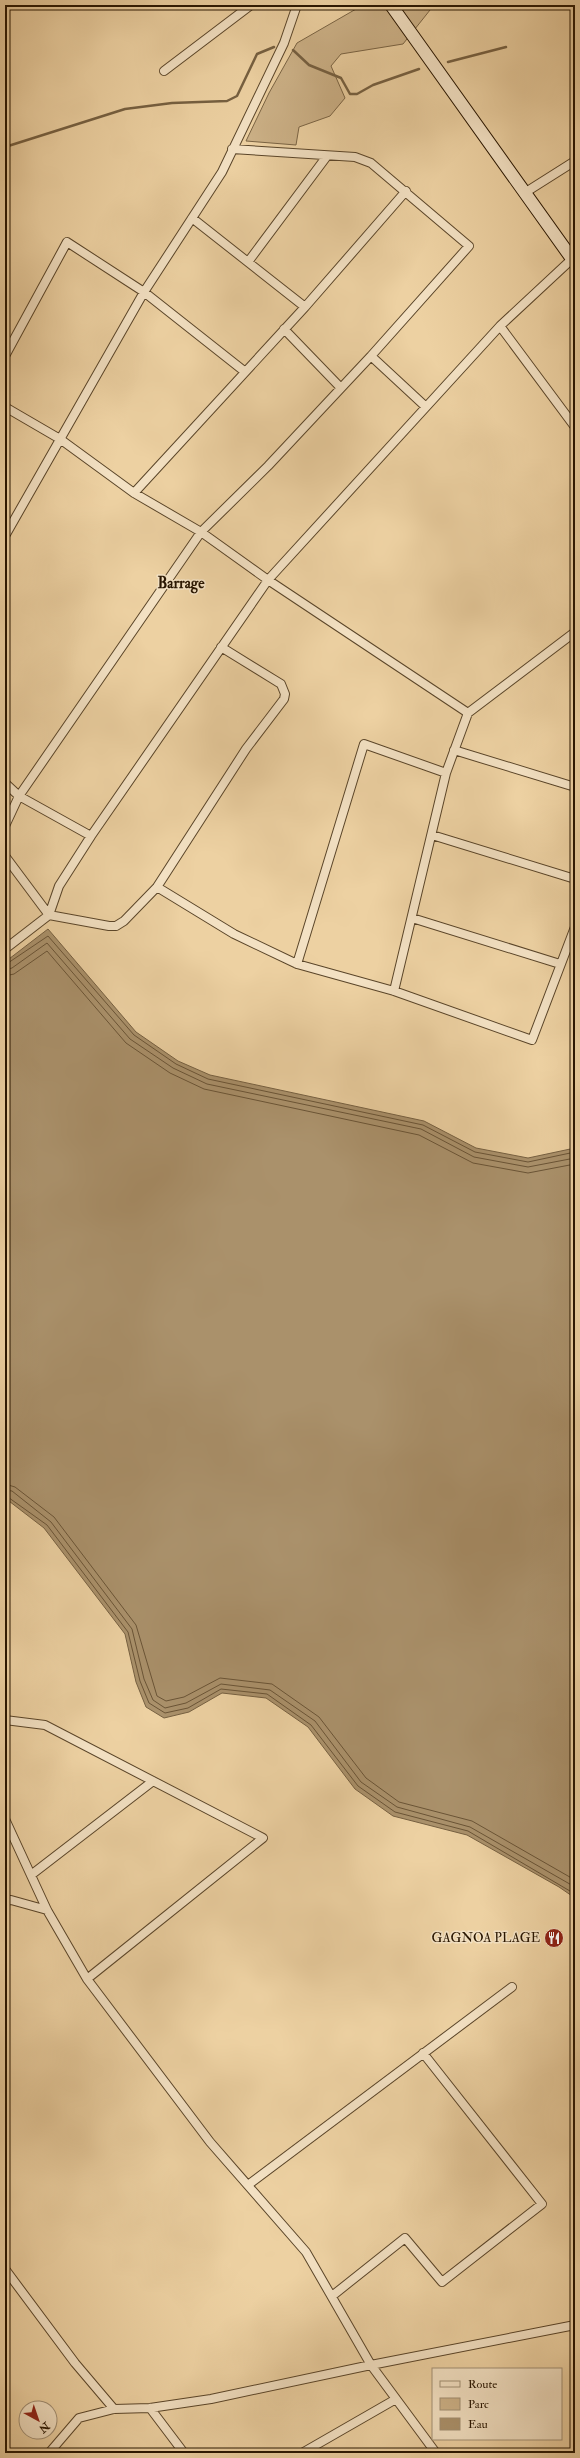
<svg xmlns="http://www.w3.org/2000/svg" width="580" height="2458" viewBox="0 0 580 2458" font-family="'IM FELL Double Pica',serif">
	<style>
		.green { fill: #ccb187; stroke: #7a6444 }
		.water { fill: #aa916b; stroke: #766041 }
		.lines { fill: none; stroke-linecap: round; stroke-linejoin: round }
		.shore { stroke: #6a5436; stroke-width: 1 }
		.stream { stroke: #766041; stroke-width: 2.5 }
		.street-casing { stroke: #5a4529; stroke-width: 10 }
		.secondary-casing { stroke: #291601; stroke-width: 14 }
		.street { stroke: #f3e1c3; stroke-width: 8 }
		.secondary { stroke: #f3e1c3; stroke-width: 12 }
		.labels { text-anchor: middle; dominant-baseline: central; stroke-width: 3; stroke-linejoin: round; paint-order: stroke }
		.poi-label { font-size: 13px; fill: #291601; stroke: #f3e1c3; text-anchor: end }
		.quarter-label { font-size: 15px; font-weight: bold; fill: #291601; stroke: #f3e1c3 }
	</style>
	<rect width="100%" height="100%" fill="#edd1a2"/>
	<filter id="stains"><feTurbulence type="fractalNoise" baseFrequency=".005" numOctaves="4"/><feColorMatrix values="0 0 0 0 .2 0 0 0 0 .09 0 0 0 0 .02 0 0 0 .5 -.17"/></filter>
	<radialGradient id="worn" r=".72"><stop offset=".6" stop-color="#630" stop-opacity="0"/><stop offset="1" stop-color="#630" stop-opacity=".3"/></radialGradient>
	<path class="green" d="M 363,5 L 434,5 L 403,44 L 341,54 L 331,66 L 345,98 L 330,116 L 299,127 L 296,145 L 246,141 L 269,93 L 297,43 Z"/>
	<path class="water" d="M 48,929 L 136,1032 L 178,1061 L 210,1075 L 424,1121 L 476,1148 L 528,1158 L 575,1148 L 575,1898 L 559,1887 L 467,1835 L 393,1816 L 355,1789 L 308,1727 L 266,1698 L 222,1693 L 189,1712 L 164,1718 L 146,1707 L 136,1682 L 125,1634 L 44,1528 L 5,1498 L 5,962 Z"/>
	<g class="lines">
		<path class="shore" d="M 5,965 L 48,936 L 134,1035 L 176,1064 L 208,1079 L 423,1125 L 475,1152 L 528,1162 L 575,1152
			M 5,970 L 12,968 L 47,943 L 130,1039 L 173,1068 L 207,1084 L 421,1129 L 474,1157 L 528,1167 L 575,1158
			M 5,976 L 14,974 L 47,951 L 126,1043 L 170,1073 L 204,1089 L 419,1135 L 473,1163 L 528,1173 L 575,1164
			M 5,1484 L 15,1487 L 54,1517 L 136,1625 L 157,1696 L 166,1701 L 184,1697 L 220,1678 L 272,1684 L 319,1717 L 366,1778 L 399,1802 L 472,1821 L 575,1880
			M 5,1490 L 12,1491 L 51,1522 L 132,1629 L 144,1679 L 153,1700 L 165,1708 L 186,1703 L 221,1684 L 270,1690 L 315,1721 L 361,1782 L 397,1807 L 470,1827 L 575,1887
			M 5,1495 L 47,1525 L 128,1632 L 140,1681 L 149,1703 L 165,1713 L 188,1708 L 221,1689 L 267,1694 L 311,1725 L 358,1786 L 395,1812 L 468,1831 L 575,1894"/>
		<path class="stream" d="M 293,50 L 309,65 L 341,78 L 350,94 L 357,94 L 373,85 L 419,69
			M 448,62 L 506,47
			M 5,147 L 125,109 L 172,103 L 227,101 L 237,96 L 257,54 L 274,47"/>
		<defs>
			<path id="street" d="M 164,71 L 251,5
				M 526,192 L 575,161
				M 192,218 L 305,307
				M 248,262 L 327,156
				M 500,326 L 575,427
				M 284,329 L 340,387
				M 5,356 L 67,242 L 144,292 L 244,371
				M 371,356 L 426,407
				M 5,407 L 60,439 L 134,493 L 201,532 L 268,580 L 468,713
				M 134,493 L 305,307 L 406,191
				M 5,536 L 144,292 L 222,172 L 284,43 L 297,5
				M 221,647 L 281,684 L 285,694 L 284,699 L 246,749 L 157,887 L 124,921 L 116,926 L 109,926 L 49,915 L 59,886 L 91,836 L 268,580 L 500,326 L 572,259
				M 454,750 L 575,787
				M 446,773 L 364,744 L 297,964 L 394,991 L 532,1040 L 575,927
				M 5,783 L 19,796 L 91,836
				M 5,826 L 19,796 L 201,532 L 268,466 L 371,356 L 469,246 L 371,163 L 355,157 L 232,149
				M 432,835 L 575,879
				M 5,856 L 49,915 L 5,949
				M 157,887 L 234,934 L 297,964
				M 412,918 L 560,964
				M 394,991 L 446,773 L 468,713 L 575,632
				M 5,1720 L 45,1725 L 263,1838 L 87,1979
				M 5,1819 L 47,1910 L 87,1979 L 210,2142 L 306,2252 L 371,2365 L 436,2453
				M 31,1875 L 153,1781
				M 5,1901 L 11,1900 L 47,1910
				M 248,2185 L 512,1987
				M 5,2269 L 75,2363 L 114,2409
				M 332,2296 L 405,2238 L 442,2282 L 542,2204 L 423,2053
				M 150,2408 L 184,2453
				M 49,2453 L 79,2418 L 114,2409 L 150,2408 L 211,2399 L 371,2365 L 575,2325
				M 302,2453 L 396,2399"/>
			<path id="secondary" d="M 391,5 L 575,263"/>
		</defs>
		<use href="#street" class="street-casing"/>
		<use href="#secondary" class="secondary-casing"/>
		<use href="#street" class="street"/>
		<use href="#secondary" class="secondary"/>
	</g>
	<defs>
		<symbol id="restaurant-disc" viewBox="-11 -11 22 22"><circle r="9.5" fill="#8f2418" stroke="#f3e1c3"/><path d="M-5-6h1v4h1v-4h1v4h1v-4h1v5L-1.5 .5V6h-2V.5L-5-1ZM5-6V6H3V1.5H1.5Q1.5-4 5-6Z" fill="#fff"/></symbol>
	</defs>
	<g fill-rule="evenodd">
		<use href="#restaurant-disc" x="543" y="1927" width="22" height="22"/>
	</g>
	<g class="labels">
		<g class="poi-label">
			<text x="540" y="1938">GAGNOA PLAGE</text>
		</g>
		<g class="quarter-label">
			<text x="181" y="583">Barrage</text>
		</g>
	</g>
	<rect width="580" height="2458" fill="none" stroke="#edd1a2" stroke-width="20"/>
	<rect x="6" y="6" width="568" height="2446" fill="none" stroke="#291601" stroke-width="2"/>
	<rect x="10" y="10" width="560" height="2438" fill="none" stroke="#291601"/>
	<rect x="432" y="2368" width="130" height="72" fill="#f3e1c3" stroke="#a29075"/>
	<rect x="440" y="2381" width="20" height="6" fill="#f3e1c3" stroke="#a29075"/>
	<text x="468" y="2388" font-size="12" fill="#291601">Route</text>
	<rect x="440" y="2398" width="20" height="12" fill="#ccb187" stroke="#a29075"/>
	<text x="468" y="2408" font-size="12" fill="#291601">Parc</text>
	<rect x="440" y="2418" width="20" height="12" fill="#aa916b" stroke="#a29075"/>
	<text x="468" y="2428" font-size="12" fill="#291601">Eau</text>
	<g transform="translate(38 2420) rotate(140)"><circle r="19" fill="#f3e1c3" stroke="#a29075"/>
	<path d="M0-3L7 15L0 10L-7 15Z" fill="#8f2418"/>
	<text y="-6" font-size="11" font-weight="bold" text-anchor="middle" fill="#291601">N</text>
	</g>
	<rect width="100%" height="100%" filter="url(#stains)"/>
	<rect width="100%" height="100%" fill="url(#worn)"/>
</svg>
